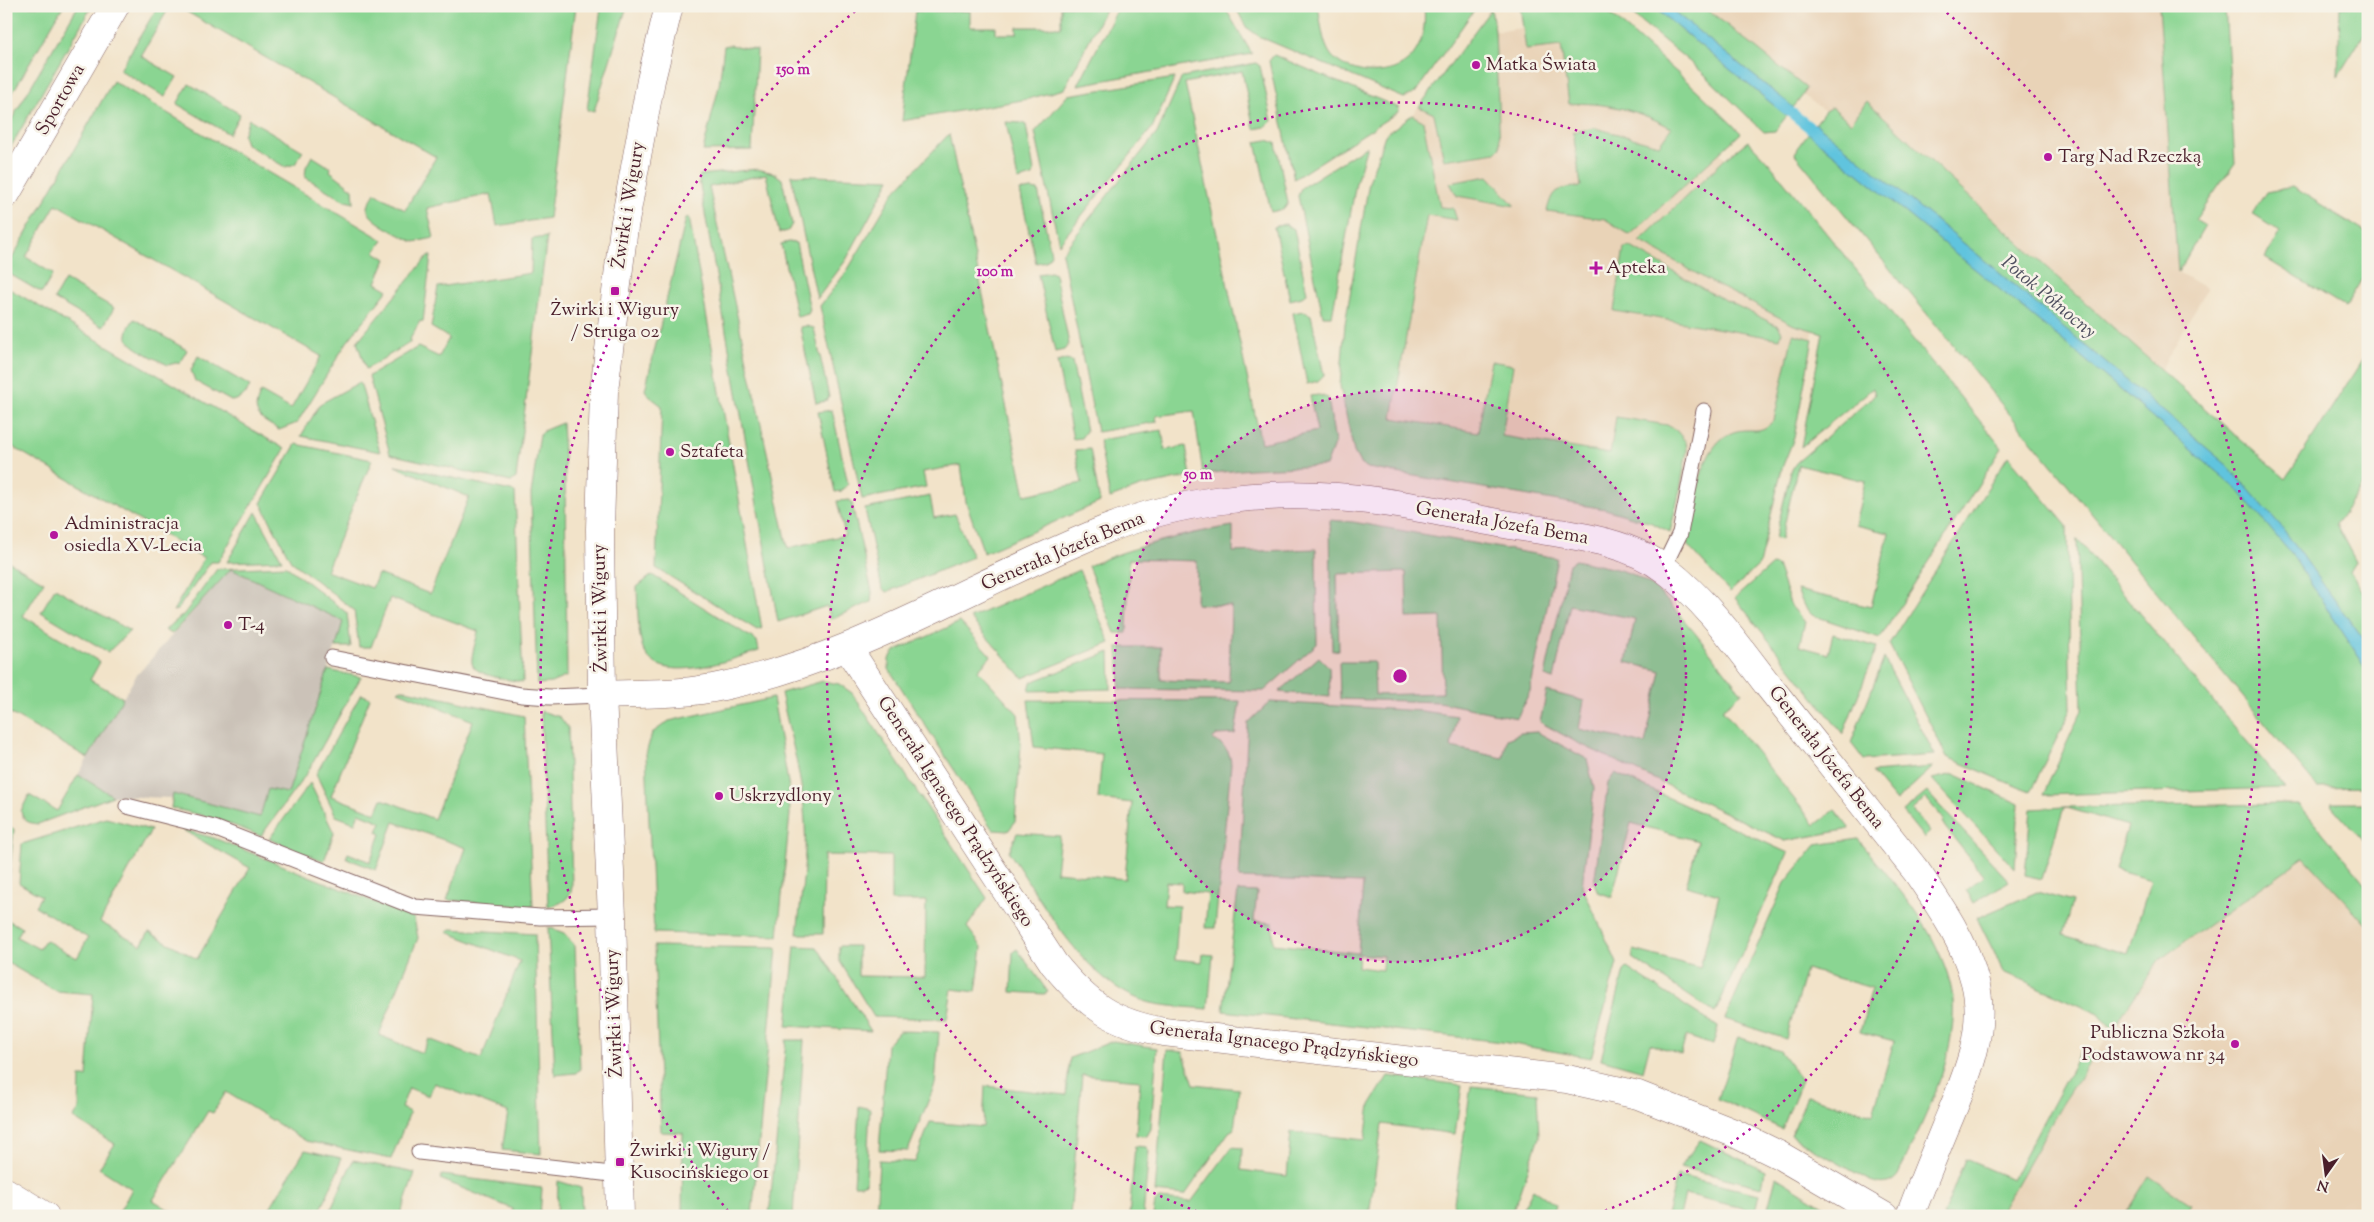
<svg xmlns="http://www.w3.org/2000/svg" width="2374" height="1222" viewBox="0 0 2374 1222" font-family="'Sorts Mill Goudy',serif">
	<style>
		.built { fill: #e9d3b7 }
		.industrial { fill: #cbc2b8 }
		.green { fill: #8ad592; stroke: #6a7a5e; fill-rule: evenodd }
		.water { fill: #60c4de; stroke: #557284 }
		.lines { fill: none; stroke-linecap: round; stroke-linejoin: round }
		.stream { stroke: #60c4de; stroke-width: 11 }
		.service-casing { stroke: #856462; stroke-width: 17 }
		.minor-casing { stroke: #856462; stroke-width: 29 }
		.tertiary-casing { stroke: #856462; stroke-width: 29 }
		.service { stroke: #fff; stroke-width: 15 }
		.minor { stroke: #fff; stroke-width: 28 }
		.tertiary { stroke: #fff; stroke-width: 28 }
		.ring { fill: none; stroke: #b5179e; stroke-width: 2.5; stroke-dasharray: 2.5 5 }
		.poi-dot { fill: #b5179e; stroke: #f7f3e8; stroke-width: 2 }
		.labels { text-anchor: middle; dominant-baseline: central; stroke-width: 5; stroke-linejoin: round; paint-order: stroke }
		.poi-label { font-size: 19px; fill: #4a1f2b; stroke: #f7f3e8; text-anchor: start }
		.street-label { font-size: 19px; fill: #4a1f2b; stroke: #f7f3e8 }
		.water-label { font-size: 20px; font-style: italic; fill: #515161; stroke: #f7f3e8 }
		.centre { fill: #b5179e; stroke: #f7f3e8; stroke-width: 2.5 }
		.ring-label { font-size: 15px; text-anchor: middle; font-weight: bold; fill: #b5179e; stroke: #f7f3e8; stroke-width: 5; stroke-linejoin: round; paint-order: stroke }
	</style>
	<rect width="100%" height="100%" fill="#f7f3e8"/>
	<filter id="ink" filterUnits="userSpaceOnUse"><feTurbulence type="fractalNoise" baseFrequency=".02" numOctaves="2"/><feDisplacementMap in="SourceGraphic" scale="10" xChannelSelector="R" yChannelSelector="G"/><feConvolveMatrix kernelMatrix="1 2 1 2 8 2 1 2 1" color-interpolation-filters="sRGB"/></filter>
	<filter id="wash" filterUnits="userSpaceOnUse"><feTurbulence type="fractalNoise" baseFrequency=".0096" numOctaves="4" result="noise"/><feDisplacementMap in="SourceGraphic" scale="20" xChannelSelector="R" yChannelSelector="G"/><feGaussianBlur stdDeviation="1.12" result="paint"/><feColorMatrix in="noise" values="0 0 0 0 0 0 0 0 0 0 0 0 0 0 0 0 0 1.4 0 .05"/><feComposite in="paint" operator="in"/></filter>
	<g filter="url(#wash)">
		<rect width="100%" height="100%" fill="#f2e3c9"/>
		<path class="built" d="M 1703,6 L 2159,6 L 2178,272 L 2207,289 L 2160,371 L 1980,208 L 1867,102 L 1851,123 L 1832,107 L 1825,111 L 1803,95 L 1805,88 Z
			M 1600,17 L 1824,271 L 1794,438 L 1745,502 L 1373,429 L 1389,142 L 1479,34 Z
			M 2304,857 L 2368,926 L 2368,1216 L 1998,1216 L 2063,1103 L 2159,960 Z"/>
		<path class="industrial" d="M 231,569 L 344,621 L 288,794 L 260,818 L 173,794 L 172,798 L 113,796 L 78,775 L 136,676 Z"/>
		<path class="green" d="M 6,6 L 63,6 L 6,104 Z
			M 78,6 L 92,6 L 6,155 L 6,129 Z
			M 158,6 L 170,6 L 141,56 L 177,77 L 165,97 L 120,70 Z
			M 177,6 L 576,6 L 549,218 L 497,226 L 491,194 L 427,208 L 434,238 L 414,242 C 404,237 370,221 368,211 C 367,204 372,199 375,193 L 405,210 L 436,157 Z
			M 603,6 L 627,6 L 594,111 L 587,110 L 601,8 Z
			M 1061,6 L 1107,6 L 1064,89 L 1028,99 L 902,121 L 915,11 L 970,11 L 970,27 L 996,27 L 996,34 L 1017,34 L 1017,27 L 1061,27 Z
			M 1119,6 L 1224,6 L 1252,54 L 1078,85 Z
			M 1235,6 L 1318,6 C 1321,21 1322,43 1331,55 C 1339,65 1353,70 1365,72 C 1409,76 1428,47 1424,6 L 1477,6 L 1415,93 L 1404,98 L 1260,37 L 1246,27 Z
			M 1520,6 L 1601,6 L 1698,91 L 1741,133 L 1630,235 L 1605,219 L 1547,211 C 1553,186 1558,190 1581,186 L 1573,132 L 1595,128 L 1659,145 L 1671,128 C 1642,111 1602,101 1569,104 L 1561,46 L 1526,50 Z
			M 1622,6 L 1703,6 L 1806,88 L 1803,95 L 1775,131 L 1764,132 L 1702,72 Z
			M 2159,6 L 2225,6 L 2235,163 L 2195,220 L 2205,226 L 2178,272 Z
			M 2340,6 L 2368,6 L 2368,28 L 2338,76 Z
			M 1491,9 L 1495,31 L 1500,148 L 1496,152 L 1444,160 L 1434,114 L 1419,107 Z
			M 730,45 L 757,50 L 752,150 L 703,151 L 719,86 L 724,46 Z
			M 1274,55 L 1399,108 L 1398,112 L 1294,179 L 1269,61 Z
			M 1256,63 L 1260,66 L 1272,121 L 1265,127 L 1254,129 L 1242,71 L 1185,83 L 1261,443 L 1317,431 L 1310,396 L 1319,395 L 1328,398 L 1335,442 L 1326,466 L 1250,469 L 1203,474 L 1194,411 L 1156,416 L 1157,422 L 1097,432 L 1062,253 L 1157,133 L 1182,77 Z
			M 1175,78 L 1152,128 L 1059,244 L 1035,132 L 1068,95 Z
			M 113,81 L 383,240 L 375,252 L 386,259 L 376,283 L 388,290 L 347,342 L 297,423 L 279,430 C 261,419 249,415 261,392 L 291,409 L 321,356 L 56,204 L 26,257 L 53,274 L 42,293 L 6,272 L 6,269 Z
			M 189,84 L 240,114 L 229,134 L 177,104 Z
			M 1867,101 C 2004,231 2143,356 2286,479 L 2368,351 L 2368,477 L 2336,524 L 2356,562 L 2350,572 L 2368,599 L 2368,787 L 2318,788 L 1795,154 L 1797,148 L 1825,111 L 1832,107 L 1851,123 Z
			M 1412,115 L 1423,121 L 1440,207 L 1453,208 L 1457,220 L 1427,215 L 1392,418 L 1478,432 L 1491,361 L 1513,365 L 1502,436 L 1610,454 L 1616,417 L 1667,425 L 1676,430 L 1686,442 L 1687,450 L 1680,490 L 1670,532 L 1652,523 L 1605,509 L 1368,468 L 1360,463 L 1354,452 L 1340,386 L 1345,324 L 1369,182 L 1385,135 Z
			M 249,119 L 303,151 L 295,164 L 285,167 L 246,144 L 243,135 Z
			M 1006,122 L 1022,123 L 1026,125 L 1034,171 L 1033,176 L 1018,180 Z
			M 949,134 L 1025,495 L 1082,483 L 1075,450 L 1090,449 L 1100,502 L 984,553 L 966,502 L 961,465 L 923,472 L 926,487 L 862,499 L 820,306 L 847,271 L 894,192 Z
			M 1267,140 L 1276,143 L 1288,203 L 1284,209 L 1271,212 L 1256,142 Z
			M 1748,141 L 1768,162 L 2002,448 L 1880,638 L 1812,615 L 1804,606 L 1797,590 L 1871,607 L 1889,533 L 1855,525 L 1865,481 L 1798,465 L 1781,540 L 1775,538 L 1791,471 L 1796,463 L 1875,395 L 1873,388 L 1801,447 L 1823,333 L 1794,325 L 1711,282 L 1640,241 L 1726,158 Z
			M 1367,146 L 1356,183 L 1332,316 L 1323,316 L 1298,196 L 1301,188 Z
			M 312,156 L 331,168 L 330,171 L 353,189 L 354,203 L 345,201 L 305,177 L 306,167 Z
			M 757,169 L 774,173 L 782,179 L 792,224 L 788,231 L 779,233 L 766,174 L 709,187 L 788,548 L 845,535 L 837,501 L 850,500 L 852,504 L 872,592 L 871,602 L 831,619 L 827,606 L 778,622 L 699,180 L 700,175 Z
			M 791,175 L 890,179 L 846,260 L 817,299 Z
			M 1488,176 L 1515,206 L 1457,196 L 1450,183 Z
			M 2293,187 L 2368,234 L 2368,269 L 2345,307 L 2265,258 L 2280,232 L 2252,214 L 2266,192 Z
			M 1031,189 L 1038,190 L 1051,254 L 1046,261 L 1036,263 L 1020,191 Z
			M 689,217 L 762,629 L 757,630 L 656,568 L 662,406 L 649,396 L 645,390 L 686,218 Z
			M 1285,224 L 1294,229 L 1307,293 L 1302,297 L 1290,300 L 1274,227 Z
			M 547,237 L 516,478 L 511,482 L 390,454 L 369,376 L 418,347 L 439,357 L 449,338 L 431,327 L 438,287 L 531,273 L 532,239 Z
			M 789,242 L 796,243 L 810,310 L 808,314 L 797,317 L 781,244 Z
			M 1631,247 L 1707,291 L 1778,326 L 1782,332 L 1780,339 L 1614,311 L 1624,248 Z
			M 428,256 L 431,256 L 423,322 L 420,321 L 409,341 L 411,342 L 366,369 L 357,342 Z
			M 1051,272 L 1055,274 L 1069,344 L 1064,350 L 1055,352 L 1038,274 Z
			M 65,280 L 114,308 L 103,327 L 54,299 Z
			M 6,287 L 285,449 L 218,562 L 211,562 L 177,610 L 173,611 L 204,558 L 6,443 Z
			M 1303,311 L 1311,315 L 1324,375 L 1318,381 L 1307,384 L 1293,313 Z
			M 134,319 L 187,350 L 180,362 L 168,365 C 160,361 130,347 127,338 C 126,332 130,325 134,319 Z
			M 806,326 L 814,328 L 829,397 L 826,401 L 816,403 L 800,327 Z
			M 1793,334 L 1813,339 L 1794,438 L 1782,468 L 1759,565 L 1730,592 L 1687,545 C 1693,514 1698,449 1729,434 C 1742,427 1755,432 1762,429 C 1766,428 1771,423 1774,420 Z
			M 198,356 L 250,386 C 245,395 241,400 231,401 L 195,381 L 191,370 Z
			M 1064,360 L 1072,361 L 1086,431 L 1081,438 L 1073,439 L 1057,362 Z
			M 360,382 L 380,452 L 301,436 L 320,404 Z
			M 832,410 L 848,484 L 842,491 L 835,492 L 818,412 Z
			M 562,423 L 565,475 L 567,676 L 551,683 L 537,684 L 531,494 L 540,434 L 545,430 Z
			M 1162,430 L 1165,450 L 1186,446 L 1191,476 L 1140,487 L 1110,498 L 1099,440 Z
			M 296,444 L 372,460 L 326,571 L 372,588 L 378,574 L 430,594 L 469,497 L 395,466 L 396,465 L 515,492 L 523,682 C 511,680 474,676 472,663 C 471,653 477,640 478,631 L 390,598 L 371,647 L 359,647 L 354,610 L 291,561 L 261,503 Z
			M 2008,456 L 2067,526 L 2071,710 L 2030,792 L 1947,757 L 1889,644 Z
			M 930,496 L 934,518 L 955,514 L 973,557 L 887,592 L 882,589 L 865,509 Z
			M 256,512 L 282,560 L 227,562 Z
			M 1330,520 L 1353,522 L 1557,558 L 1530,691 L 1517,718 L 1439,702 L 1340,699 L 1339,662 L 1374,662 L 1375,695 L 1443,693 L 1441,617 L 1407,618 L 1406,572 L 1337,574 L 1339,650 L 1332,651 Z
			M 1233,526 L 1233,552 L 1316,549 L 1317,644 L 1264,691 L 1120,689 L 1118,647 L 1161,647 L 1161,680 L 1229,682 L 1231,606 L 1196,604 L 1197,561 L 1129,559 L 1127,633 L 1115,633 L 1088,566 C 1135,546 1182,534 1233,526 Z
			M 2077,539 L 2286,788 L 2043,795 L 2082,710 Z
			M 6,560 L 44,582 L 23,616 L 100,662 L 90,680 L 123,698 L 88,758 L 6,711 Z
			M 1575,560 L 1616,569 L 1632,574 L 1649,584 L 1662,595 L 1695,633 L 1742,693 L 1722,709 L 1815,825 L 1835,810 L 1850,829 L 1785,841 L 1576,742 L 1540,722 L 1547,691 L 1584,701 L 1579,729 L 1645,744 L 1661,671 L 1626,662 L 1635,619 L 1570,605 L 1554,679 L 1545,676 L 1569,564 Z
			M 1772,565 L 1777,566 L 1791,606 L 1805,622 L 1799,646 L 1828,654 L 1833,634 L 1877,647 L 1843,734 L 1735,598 Z
			M 286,566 L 347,613 L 351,647 L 336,647 L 343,621 L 231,569 L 172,634 L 165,630 L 184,614 L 217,569 Z
			M 1079,570 L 1110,643 L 1023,678 L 970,618 Z
			M 652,575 L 757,641 L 759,651 C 730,659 654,690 642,645 C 637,627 638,606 637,587 Z
			M 55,588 L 130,631 L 108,652 L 41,612 Z
			M 960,622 L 991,656 L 978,670 L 1018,714 L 1021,745 L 1015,822 L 1008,831 L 993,830 L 889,669 L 889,659 L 895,651 Z
			M 1110,652 L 1111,689 L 1029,691 L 1031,682 Z
			M 1319,657 L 1329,667 L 1330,697 L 1279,692 Z
			M 1884,658 L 1935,755 L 1864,760 L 1851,743 Z
			M 328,670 L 361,677 L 307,773 L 261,836 L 217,819 L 171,808 L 173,794 L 260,817 L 268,789 L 288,793 Z
			M 823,681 L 839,684 L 852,693 L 987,898 L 967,927 L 982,947 L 976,992 L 952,989 L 947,1019 L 874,1017 L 839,960 L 839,946 L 858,946 L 858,976 L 925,977 L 926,901 L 891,901 L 891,856 L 824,855 L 823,934 L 797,934 C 801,897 807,859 805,822 C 803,779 790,736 781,693 Z
			M 401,689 L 524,716 L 533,907 L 447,900 L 466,848 L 394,822 L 376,870 L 346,858 L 348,853 L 370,862 L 381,834 L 377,832 L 381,822 L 359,813 L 355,823 L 336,816 L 316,774 L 361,694 L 370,698 L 331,796 L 376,813 L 382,799 L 434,819 L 473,721 L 398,691 Z
			M 773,698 L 789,788 L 790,814 L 778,936 L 654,933 L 646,754 L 652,733 L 669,721 Z
			M 1028,700 L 1240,701 L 1235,734 L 1217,735 L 1212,739 C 1224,745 1230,750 1231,764 L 1215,928 L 1205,928 L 1208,894 L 1182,891 L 1182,883 L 1166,882 L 1164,905 L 1179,906 L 1175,959 L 1202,962 L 1203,954 L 1213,955 L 1208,1009 C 1189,1007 1169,1007 1151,1003 C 1087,987 1043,903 1009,852 L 1017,833 L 1060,836 L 1056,872 L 1125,879 L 1132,803 L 1098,799 L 1102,754 L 1034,747 Z
			M 1270,702 L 1422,711 L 1457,716 L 1451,747 L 1503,758 L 1507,739 L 1521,733 L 1537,732 L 1587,759 L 1594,788 L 1582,886 L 1617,963 L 1591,1058 L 1502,1042 L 1223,1011 L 1238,891 L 1257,892 L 1254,921 L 1273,923 L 1273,944 L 1358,953 L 1363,883 L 1239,878 L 1248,723 ZM 1359,954 L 1383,956 L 1382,970 L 1358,967 Z
			M 541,711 L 560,717 L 568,728 L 572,887 C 570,900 560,904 548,907 Z
			M 1933,767 L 1896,801 L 1872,772 Z
			M 1615,773 L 1788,853 L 1715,1013 L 1632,958 L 1634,950 L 1700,968 L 1719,895 L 1686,886 L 1698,841 L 1631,823 L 1612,897 L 1598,892 L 1594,883 L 1608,783 Z
			M 1954,774 L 2019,804 L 2015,869 L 1932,779 Z
			M 78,775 L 113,796 L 38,824 C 28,823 23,821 21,811 L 29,795 L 57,811 Z
			M 310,783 L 334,833 L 324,861 L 269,839 Z
			M 1927,792 L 2009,881 L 1974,903 L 1966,890 L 1984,876 L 1945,827 L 1942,822 L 1944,820 L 1926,798 L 1912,810 L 1930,832 L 1924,838 L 1903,812 Z
			M 2330,803 L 2368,803 L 2368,846 Z
			M 2299,804 L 2368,887 L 2368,926 L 2304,857 L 2159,960 L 2112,1030 L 2099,1014 L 2004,972 L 1977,918 L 2037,892 L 2072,902 L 2063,935 L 2128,954 L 2151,880 L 2115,870 L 2128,826 L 2064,807 L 2042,879 L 2025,875 L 2031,809 L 2064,807 Z
			M 106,818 L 151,830 L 100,922 L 141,945 L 149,932 L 197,959 L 250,868 L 181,829 L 214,838 L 414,918 L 418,938 L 379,1035 L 422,1053 L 429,1039 L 481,1059 L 520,961 L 447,932 L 451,929 L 535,934 L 541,1154 L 502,1150 L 508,1112 L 434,1083 L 429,1096 L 409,1088 L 401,1108 L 410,1112 L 391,1159 L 306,1141 L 226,1092 L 213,1113 L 208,1111 L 153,1200 L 179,1216 L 126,1216 L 119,1212 L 132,1189 L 99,1168 L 115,1144 L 73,1118 L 79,1110 L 80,1077 L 87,1077 L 93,994 L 56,991 L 6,962 L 6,919 L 22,928 L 17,937 L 39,949 L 45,940 L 77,958 L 88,938 L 35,906 L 41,896 L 19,883 L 22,844 Z
			M 6,825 L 14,829 L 8,890 L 6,890 Z
			M 1858,839 C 1883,870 1911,901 1931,936 C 1941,955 1951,978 1953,1000 C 1957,1060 1922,1122 1898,1175 C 1890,1186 1880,1185 1868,1180 L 1791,1136 L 1807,1096 L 1873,1114 L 1894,1041 L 1860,1032 L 1872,988 L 1806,969 L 1786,1039 L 1725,1019 L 1785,883 L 1816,845 Z
			M 548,927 L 564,933 L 575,946 L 580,1069 L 576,1073 L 555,1075 Z
			M 654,946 L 777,948 L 752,1216 L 682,1216 L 683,1133 L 661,1132 Z
			M 795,946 L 817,947 L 871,1031 L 787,1026 Z
			M 1017,949 L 1048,992 L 1044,994 L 1011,992 L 1013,952 Z
			M 1627,968 L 1718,1027 L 1713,1045 L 1686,1036 L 1681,1054 L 1650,1044 L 1643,1071 L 1601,1059 L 1624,971 Z
			M 899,1031 L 939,1032 L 935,1084 L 908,1151 L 879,1150 L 887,1045 Z
			M 1738,1037 L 1780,1051 L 1802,1080 L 1782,1129 L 1718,1099 Z
			M 786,1040 L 804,1040 L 793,1216 L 769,1216 Z
			M 1113,1041 L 1157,1048 L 1151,1129 L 1147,1136 L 1136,1135 L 1140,1080 L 1082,1075 L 1070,1216 L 876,1216 L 879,1160 L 915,1162 L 930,1122 L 983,1127 L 985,1086 L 1066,1095 L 1070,1058 Z
			M 2083,1047 L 2096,1053 L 2063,1103 L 1998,1216 L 1943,1216 L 1965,1159 L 2012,1179 Z
			M 1167,1050 L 1183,1052 L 1194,1084 L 1239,1089 L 1234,1129 L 1229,1132 L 1185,1195 L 1155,1192 Z
			M 1388,1076 L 1462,1085 L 1455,1134 L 1382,1124 L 1369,1216 L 1153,1216 L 1155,1202 L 1160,1199 L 1191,1202 L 1232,1147 L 1242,1148 L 1241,1170 L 1287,1176 L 1291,1132 L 1365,1140 L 1370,1105 Z
			M 1471,1086 L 1537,1093 L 1539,1137 L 1519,1197 L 1509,1216 L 1452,1216 Z
			M 859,1106 L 870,1109 L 866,1183 L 861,1185 L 854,1185 Z
			M 1700,1140 L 1765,1171 L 1762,1187 L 1680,1167 Z
			M 1135,1146 L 1146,1147 L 1149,1151 L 1143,1216 L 1129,1216 Z
			M 305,1150 L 341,1158 L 339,1168 L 318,1216 L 265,1216 Z
			M 353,1160 L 415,1173 L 400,1216 L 328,1216 Z
			M 442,1175 L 542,1188 L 540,1216 L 511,1216 L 513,1209 L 440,1179 Z
			M 1677,1175 L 1759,1194 L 1755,1211 L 1685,1194 L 1680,1216 L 1667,1216 Z
			M 2149,1176 L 2191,1204 L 2183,1216 L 2124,1216 Z
			M 1776,1177 L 1839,1216 L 1766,1216 Z
			M 558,1181 L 581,1188 L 582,1216 L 557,1216 Z
			M 1533,1189 L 1556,1205 L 1553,1216 L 1519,1216 Z"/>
		<path class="water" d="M 1652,6 L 1667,6 L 1793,107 L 1787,116 Z
			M 1815,123 L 1977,254 L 2228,466 L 2281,526 L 2368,646 L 2368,671 L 2292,555 L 2238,490 L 2063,341 L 1808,133 Z"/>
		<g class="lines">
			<path class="stream" d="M 1779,103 L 1823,138"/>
		</g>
	</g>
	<g filter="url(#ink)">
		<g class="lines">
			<defs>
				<path id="service" d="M 1663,568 L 1680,533 L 1704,411
					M 332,658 L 521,695 L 550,697 L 602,695
					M 127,806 L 214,828 L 415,907 L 540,917 L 612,916
					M 419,1152 L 620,1175"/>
				<path id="minor" d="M 6,194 L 115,6
					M 847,647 L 1054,964 C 1088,1005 1110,1022 1164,1032 L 1567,1079 L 1638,1095 L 1734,1133 L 1779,1155 L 1884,1216
					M 602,695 C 643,693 683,695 723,686 C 858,658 979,580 1107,529 C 1178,501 1261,491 1337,497 C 1397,501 1457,516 1516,526 C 1566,535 1624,538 1666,570 C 1708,602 1739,648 1771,689 C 1820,750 1868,811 1917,872 C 1940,906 1965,942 1975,982 C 1988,1033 1964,1082 1945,1128 C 1933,1157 1921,1186 1910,1216
					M 6,1192 L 45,1216"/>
				<path id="tertiary" d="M 620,1216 L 612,916 L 602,695 L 600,529 L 604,391 L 624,227 L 651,80 L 669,6"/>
			</defs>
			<use href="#service" class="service-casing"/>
			<use href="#minor" class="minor-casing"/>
			<use href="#tertiary" class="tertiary-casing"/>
			<use href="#service" class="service"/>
			<use href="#minor" class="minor"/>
			<use href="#tertiary" class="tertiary"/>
		</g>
	</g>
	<circle cx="1400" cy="676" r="286" fill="#b5179e" fill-opacity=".12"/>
	<g class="ring">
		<circle cx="1400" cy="676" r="286"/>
		<path d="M1204 1214A573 573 0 1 1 1596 1214"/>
		<path d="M728 1211A859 859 0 0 1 859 8M1941 8A859 859 0 0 1 2072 1211"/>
	</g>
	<g class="poi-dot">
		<circle cx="1476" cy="65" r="5"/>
		<circle cx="2048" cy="157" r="5"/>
		<path d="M1593.5 260.5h5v5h5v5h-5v5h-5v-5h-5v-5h5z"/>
		<rect x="610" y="286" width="10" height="10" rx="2.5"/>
		<circle cx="670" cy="452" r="5"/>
		<circle cx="54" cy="535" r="5"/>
		<circle cx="228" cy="625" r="5"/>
		<circle cx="719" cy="796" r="5"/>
		<circle cx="2235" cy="1044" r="5"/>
		<rect x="615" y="1157" width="10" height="10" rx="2.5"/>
	</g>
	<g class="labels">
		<g class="poi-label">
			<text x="1486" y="65">Matka Świata</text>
			<text x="2058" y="157">Targ Nad Rzeczką</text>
			<text x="1606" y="268">Apteka</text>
			<text x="615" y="310" text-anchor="middle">Żwirki i Wigury<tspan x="615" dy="22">/ Struga 02</tspan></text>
			<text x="680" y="452">Sztafeta</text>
			<text x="64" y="524">Administracja<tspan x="64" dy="22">osiedla XV-Lecia</tspan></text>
			<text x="238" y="625">T-4</text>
			<text x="729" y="796">Uskrzydlony</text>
			<text x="2225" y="1033" text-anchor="end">Publiczna Szkoła<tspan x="2225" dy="22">Podstawowa nr 34</tspan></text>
			<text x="630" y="1151">Żwirki i Wigury /<tspan x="630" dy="22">Kusocińskiego 01</tspan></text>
		</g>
		<g class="street-label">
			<text transform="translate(61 100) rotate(-60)">Sportowa</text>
			<text transform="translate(629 205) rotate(-81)">Żwirki i Wigury</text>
			<text transform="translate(1502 524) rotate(10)">Generała Józefa Bema</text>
			<text transform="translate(1063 552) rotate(-23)">Generała Józefa Bema</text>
			<text transform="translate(601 608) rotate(-91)">Żwirki i Wigury</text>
			<text transform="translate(1826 758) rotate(52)">Generała Józefa Bema</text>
			<text transform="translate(955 812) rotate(57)">Generała Ignacego Prądzyńskiego</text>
			<text transform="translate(615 1013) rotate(-92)">Żwirki i Wigury</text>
			<text transform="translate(1284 1045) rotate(7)">Generała Ignacego Prądzyńskiego</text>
		</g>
		<g class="water-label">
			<text transform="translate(2048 298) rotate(40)">Potok Północny</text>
		</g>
	</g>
	<circle cx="1400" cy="676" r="8" class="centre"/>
	<g class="ring-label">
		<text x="793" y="74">150 m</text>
		<text x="995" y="276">100 m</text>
		<text x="1198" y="479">50 m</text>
	</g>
	<rect width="2374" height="1222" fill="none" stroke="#f7f3e8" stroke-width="25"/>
	<g transform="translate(2326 1174) rotate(194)" stroke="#f7f3e8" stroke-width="4" paint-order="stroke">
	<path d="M0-4L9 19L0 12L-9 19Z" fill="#4a1f2b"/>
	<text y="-8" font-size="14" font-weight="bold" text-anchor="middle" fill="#4a1f2b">N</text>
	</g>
</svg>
